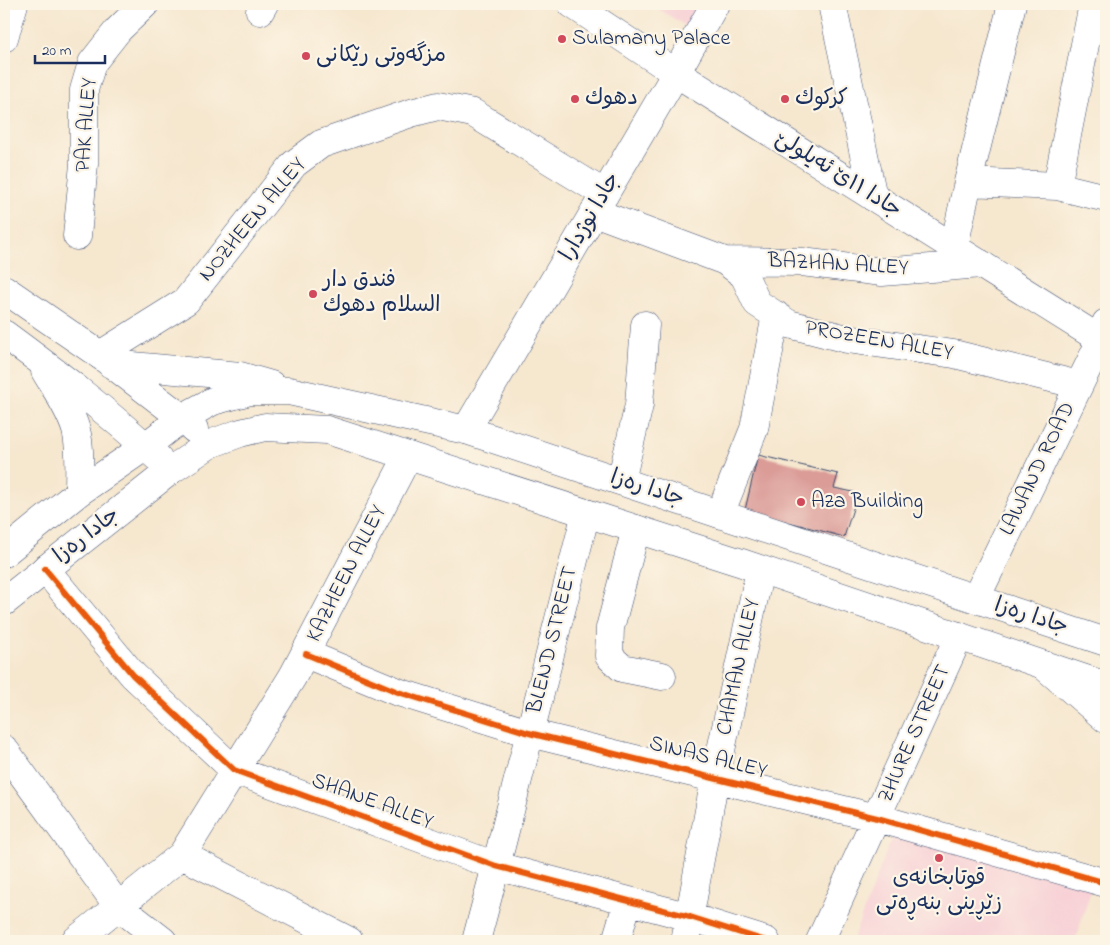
<svg xmlns="http://www.w3.org/2000/svg" width="1110" height="945" viewBox="0 0 1110 945" font-family="'Indie Flower','Playpen Sans Arabic',sans-serif">
	<style>
		.built { fill: #f7cfd5 }
		.building { fill: #db9c98 }
		.lines { fill: none; stroke-linecap: round; stroke-linejoin: round }
		.minor-casing { stroke: #3c4b6f; stroke-width: 29 }
		.major-casing { stroke: #3c4b6f; stroke-width: 29 }
		.highway-casing { stroke: #3c4b6f; stroke-width: 29 }
		.minor { stroke: #fff; stroke-width: 28 }
		.major { stroke: #fff; stroke-width: 28 }
		.highway { stroke: #fff; stroke-width: 28 }
		.cycleway-casing { stroke: #fcf5e5; stroke-width: 9 }
		.cycleway { stroke: #e8590c; stroke-width: 6 }
		.poi-dot { fill: #d1495b; stroke: #fcf5e5; stroke-width: 2 }
		.labels { text-anchor: middle; dominant-baseline: central; stroke-width: 4.5; stroke-linejoin: round; paint-order: stroke }
		.poi-label { font-size: 22px; fill: #1b2f5e; stroke: #fcf5e5; text-anchor: start }
		.street-label { font-size: 22px; fill: #1b2f5e; stroke: #fcf5e5 }
	</style>
	<rect width="100%" height="100%" fill="#fcf5e5"/>
	<filter id="ink" filterUnits="userSpaceOnUse"><feTurbulence type="fractalNoise" baseFrequency=".02" numOctaves="2"/><feDisplacementMap in="SourceGraphic" scale="10" xChannelSelector="R" yChannelSelector="G"/><feConvolveMatrix kernelMatrix="1 2 1 2 8 2 1 2 1" color-interpolation-filters="sRGB"/></filter>
	<filter id="wash" filterUnits="userSpaceOnUse"><feTurbulence type="fractalNoise" baseFrequency=".0096" numOctaves="4" result="noise"/><feDisplacementMap in="SourceGraphic" scale="20" xChannelSelector="R" yChannelSelector="G"/><feGaussianBlur stdDeviation="1.12" result="paint"/><feColorMatrix in="noise" values="0 0 0 0 0 0 0 0 0 0 0 0 0 0 0 0 0 1.4 0 .05"/><feComposite in="paint" operator="in"/></filter>
	<g filter="url(#wash)">
		<rect width="100%" height="100%" fill="#f6e7cf"/>
		<path class="built" d="M 651,4 L 700,4 L 687,27 Z
			M 895,829 L 1092,887 L 1075,941 L 852,941 Z"/>
		<g id="blocks">
			<path class="building" d="M 758,455 L 838,474 L 834,488 L 858,493 L 844,537 L 745,510 Z"/>
		</g>
	</g>
	<g filter="url(#ink)">
		<use href="#blocks" fill-opacity="0" stroke="#3c4b6f" stroke-width="1"/>
		<g class="lines">
			<defs>
				<path id="minor" d="M 832,4 L 873,197
					M 260,11 L 264,4
					M 4,38 L 14,4
					M 968,182 L 1057,186 L 1106,198
					M 1057,186 L 1093,4
					M 594,212 L 725,261 L 744,275 L 757,303 L 789,324 L 847,339 L 954,354 L 1079,385
					M 77,236 L 84,164 L 84,90 L 92,63 L 118,30 L 145,4
					M 954,247 L 968,182 L 1012,4
					M 725,261 L 802,262 L 882,272 L 981,264
					M 100,355 L 186,301 L 294,164 L 321,144 L 411,113 L 438,106 L 473,113 L 605,194
					M 466,430 L 676,73 L 715,4
					M 621,481 L 639,405 L 645,325
					M 720,514 L 754,429 L 776,315
					M 636,529 L 610,628 L 609,656 L 622,668 L 662,676
					M 45,569 L 133,675 L 234,770 L 496,866 L 690,917 L 766,941
					M 976,598 L 1101,340 L 1106,323
					M 306,654 L 398,692 L 529,733 L 877,818 L 1106,883
					M 1043,665 L 1106,719
					M 4,749 L 118,906 L 163,941
					M 182,855 L 349,941
					M 75,941 L 182,855 L 293,676 L 408,456
					M 476,941 L 496,866 L 586,513
					M 616,941 L 628,901
					M 685,941 L 715,778 L 760,570
					M 820,941 L 959,636"/>
				<path id="major" d="M 4,289 L 100,355 L 182,418 L 194,429
					M 4,334 C 57,373 110,413 158,458
					M 111,364 L 240,376 L 271,385
					M 45,371 C 56,390 70,409 76,430 C 81,449 79,472 79,492
					M 4,553 L 79,492 L 146,446 L 182,418 L 213,401 L 250,391 L 289,391 L 466,430 L 1106,642
					M 4,602 L 171,470 L 210,444 L 240,433 L 265,427 L 327,430 L 742,563 L 1106,686"/>
				<path id="highway" d="M 572,4 L 676,73 L 1106,343"/>
			</defs>
			<use href="#minor" class="minor-casing"/>
			<use href="#major" class="major-casing"/>
			<use href="#highway" class="highway-casing"/>
			<use href="#minor" class="minor"/>
			<use href="#major" class="major"/>
			<use href="#highway" class="highway"/>
			<defs>
				<path id="cycleway" d="M 45,569 L 133,675 L 234,770 L 496,866 L 690,917 L 766,941
					M 306,654 L 398,692 L 529,733 L 877,818 L 1106,883"/>
			</defs>
			<use href="#cycleway" class="cycleway-casing"/>
			<use href="#cycleway" class="cycleway"/>
		</g>
	</g>
	<g class="poi-dot">
		<circle cx="562" cy="39" r="5"/>
		<circle cx="306" cy="56" r="5"/>
		<circle cx="575" cy="99" r="5"/>
		<circle cx="785" cy="99" r="5"/>
		<circle cx="313" cy="294" r="5"/>
		<circle cx="801" cy="502" r="5"/>
		<circle cx="939" cy="858" r="5"/>
	</g>
	<g class="labels">
		<g class="poi-label">
			<text x="572" y="39">Sulamany Palace</text>
			<text x="316" y="56">مزگەوتی رێکانی</text>
			<text x="585" y="99">دهوك</text>
			<text x="795" y="99">كركوك</text>
			<text x="323" y="281">فندق دار<tspan x="323" dy="25">السلام دهوك</tspan></text>
			<text x="811" y="502">Aza Building</text>
			<text x="939" y="879" text-anchor="middle">قوتابخانەی<tspan x="939" dy="25">زێڕینی بنەڕەتی</tspan></text>
		</g>
		<g class="street-label">
			<text transform="translate(87 125) rotate(-86)">PAK ALLEY</text>
			<text transform="translate(838 175) rotate(32)">جادا ١١ێ ئه‌یلولێ</text>
			<text transform="translate(591 217) rotate(-60)">جادا نوژدارا</text>
			<text transform="translate(253 220) rotate(-50)">NOZHEEN ALLEY</text>
			<text transform="translate(838 265) rotate(3)">BAZHAN ALLEY</text>
			<text transform="translate(879 341) rotate(10)">PROZEEN ALLEY</text>
			<text transform="translate(1038 469) rotate(-64)">LAWAND ROAD</text>
			<text transform="translate(647 489) rotate(18)">جادا ره‌زا</text>
			<text transform="translate(87 536) rotate(-38)">جادا ره‌زا</text>
			<text transform="translate(347 574) rotate(-63)">KAZHEEN ALLEY</text>
			<text transform="translate(1031 617) rotate(18)">جادا ره‌زا</text>
			<text transform="translate(553 640) rotate(-76)">BLEND STREET</text>
			<text transform="translate(739 667) rotate(-78)">CHAMAN ALLEY</text>
			<text transform="translate(915 734) rotate(-66)">ZHURE STREET</text>
			<text transform="translate(708 758) rotate(14)">SINAS ALLEY</text>
			<text transform="translate(372 802) rotate(20)">SHANE ALLEY</text>
		</g>
	</g>
	<rect width="1110" height="945" fill="none" stroke="#fcf5e5" stroke-width="20"/>
	<path d="M35 55v8h70v-8" fill="none" stroke="#1b2f5e" stroke-width="2.5"/>
	<text x="42" y="55" font-size="15" fill="#1b2f5e" stroke="#fcf5e5" stroke-width="4" paint-order="stroke">20 m</text>
</svg>
